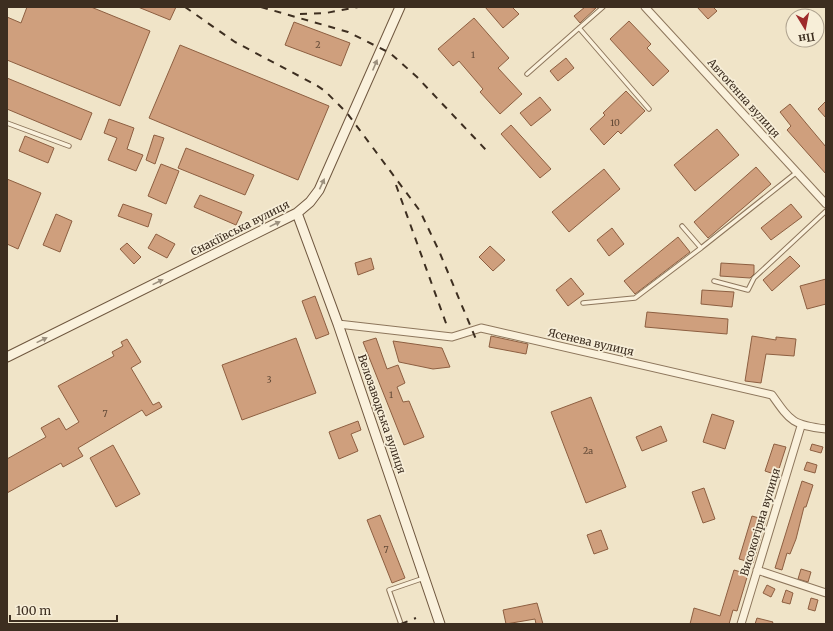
<svg xmlns="http://www.w3.org/2000/svg" width="833" height="631" viewBox="0 0 833 631" font-family="Merriweather,serif">
	<style>
		.building { fill: #cf9f7d; stroke: #8d5f41 }
		.lines { fill: none; stroke-linecap: round; stroke-linejoin: round }
		.lane-casing { stroke: #8d765c; stroke-width: 5.5 }
		.street-casing { stroke: #8d765c; stroke-width: 9 }
		.secondary-casing { stroke: #6f573f; stroke-width: 11 }
		.lane { stroke: #faf1dc; stroke-width: 3.5 }
		.street { stroke: #faf1dc; stroke-width: 7 }
		.secondary { stroke: #faf1dc; stroke-width: 9 }
		.rail { stroke: #3d2e20; stroke-width: 2; stroke-dasharray: 7 7; stroke-linecap: butt }
		.oneway { fill: #9c907e }
		.labels { text-anchor: middle; dominant-baseline: central; stroke-width: 3.5; stroke-linejoin: round; paint-order: stroke }
		.number-label { font-size: 9px; fill: #624a37 }
		.street-label { font-size: 11px; fill: #3d2e20; stroke: #f7eed8 }
	</style>
	<rect width="100%" height="100%" fill="#f0e4c8"/>
	<path class="building" d="M 27,7 L 91,7 L 150,31 L 120,106 L 7,60 L 7,17 L 21,23 Z
		M 138,7 L 176,7 L 170,20 Z
		M 485,7 L 512,7 L 519,14 L 503,28 Z
		M 585,7 L 596,8 L 580,23 L 574,16 Z
		M 697,7 L 713,7 L 717,11 L 708,19 Z
		M 474,18 L 509,58 L 498,68 L 522,94 L 500,114 L 480,92 L 483,89 L 459,61 L 453,66 L 438,49 Z
		M 629,21 L 651,44 L 647,48 L 669,71 L 653,86 L 610,39 Z
		M 294,22 L 350,43 L 341,66 L 285,45 Z
		M 180,45 L 329,106 L 298,180 L 149,118 Z
		M 566,58 L 574,68 L 558,81 L 550,71 Z
		M 7,78 L 92,113 L 81,140 L 7,109 Z
		M 626,91 L 645,111 L 621,134 L 618,131 L 604,145 L 590,129 L 605,115 L 603,113 Z
		M 540,97 L 551,110 L 531,126 L 520,113 Z
		M 826,101 L 826,118 L 818,109 Z
		M 790,104 L 826,147 L 826,174 L 787,130 L 791,126 L 780,112 Z
		M 109,119 L 134,128 L 127,149 L 143,155 L 136,171 L 108,160 L 117,138 L 104,133 Z
		M 511,125 L 551,169 L 540,178 L 501,134 Z
		M 717,129 L 739,155 L 695,191 L 674,165 Z
		M 154,135 L 164,138 L 155,164 L 146,160 Z
		M 25,136 L 54,148 L 48,163 L 19,151 Z
		M 186,148 L 254,175 L 245,195 L 178,168 Z
		M 161,164 L 179,171 L 166,204 L 148,196 Z
		M 756,167 L 771,184 L 708,238 L 694,222 Z
		M 604,169 L 620,189 L 569,232 L 552,212 Z
		M 7,179 L 41,193 L 18,249 L 7,244 Z
		M 200,195 L 242,212 L 236,225 L 194,207 Z
		M 123,204 L 152,214 L 148,227 L 118,216 Z
		M 791,204 L 802,217 L 771,240 L 761,228 Z
		M 56,214 L 72,221 L 60,252 L 43,245 Z
		M 612,228 L 624,244 L 609,256 L 597,240 Z
		M 156,234 L 175,244 L 167,258 L 148,248 Z
		M 678,237 L 690,252 L 635,294 L 624,281 Z
		M 127,243 L 141,257 L 134,264 L 120,249 Z
		M 490,246 L 505,260 L 493,271 L 479,257 Z
		M 790,256 L 800,266 L 772,291 L 763,280 Z
		M 371,258 L 374,269 L 358,275 L 355,263 Z
		M 721,263 L 754,265 L 754,274 L 750,278 L 720,276 Z
		M 571,278 L 584,294 L 568,306 L 556,290 Z
		M 826,279 L 826,304 L 807,309 L 800,286 Z
		M 702,290 L 734,292 L 732,307 L 701,304 Z
		M 315,296 L 329,334 L 316,339 L 302,301 Z
		M 647,312 L 728,319 L 727,334 L 645,327 Z
		M 491,336 L 528,344 L 526,354 L 489,347 Z
		M 752,336 L 776,340 L 776,337 L 796,339 L 794,356 L 766,354 L 761,383 L 745,381 Z
		M 296,338 L 316,393 L 242,420 L 222,365 Z
		M 376,338 L 387,369 L 398,365 L 405,383 L 397,387 L 403,402 L 409,401 L 424,437 L 404,445 L 363,342 Z
		M 127,339 L 141,362 L 131,368 L 153,405 L 159,402 L 162,407 L 146,416 L 142,410 L 78,448 L 83,456 L 63,467 L 61,463 L 7,493 L 7,459 L 46,437 L 41,428 L 59,418 L 66,430 L 79,422 L 58,386 L 114,356 L 112,352 L 123,346 L 121,342 Z
		M 393,341 L 442,348 L 450,367 L 433,369 L 399,362 Z
		M 591,397 L 626,487 L 586,503 L 551,412 Z
		M 712,414 L 734,421 L 725,449 L 703,442 Z
		M 358,421 L 361,430 L 351,434 L 358,451 L 339,459 L 329,432 Z
		M 661,426 L 667,441 L 642,451 L 636,437 Z
		M 774,444 L 786,447 L 777,475 L 765,471 Z
		M 812,444 L 823,447 L 821,453 L 810,450 Z
		M 113,445 L 140,494 L 116,507 L 90,458 Z
		M 807,462 L 817,465 L 815,473 L 804,470 Z
		M 802,481 L 813,485 L 806,507 L 804,507 L 796,539 L 790,554 L 787,553 L 782,570 L 775,568 Z
		M 704,488 L 715,519 L 703,523 L 692,492 Z
		M 380,515 L 405,578 L 392,583 L 367,520 Z
		M 752,516 L 766,520 L 753,563 L 739,559 Z
		M 601,530 L 608,549 L 594,554 L 587,535 Z
		M 801,569 L 811,572 L 808,582 L 798,579 Z
		M 734,570 L 748,574 L 737,611 L 733,610 L 729,624 L 690,624 L 694,608 L 720,616 Z
		M 767,585 L 775,589 L 771,597 L 763,593 Z
		M 786,590 L 793,593 L 790,604 L 782,602 Z
		M 811,598 L 818,600 L 815,611 L 808,609 Z
		M 537,603 L 543,624 L 536,624 L 535,619 L 506,624 L 503,610 Z
		M 757,618 L 773,622 L 772,624 L 755,624 Z"/>
	<g class="lines">
		<defs>
			<path id="lane" d="M 579,28 L 649,109
				M 527,74 L 603,7
				M 7,123 L 69,146
				M 682,226 L 701,248 L 797,172
				M 714,281 L 748,290 L 754,278 L 826,211
				M 583,303 L 635,298 L 701,248
				M 401,624 L 389,590 L 424,578"/>
			<path id="street" d="M 645,7 L 826,204
				M 338,324 L 452,337 L 481,328 L 772,395 C 791,422 793,425 826,429
				M 757,570 L 826,593
				M 741,624 L 801,426"/>
			<path id="secondary" d="M 297,213 L 338,324 L 440,624
				M 7,357 L 297,213 L 310,202 L 319,190 L 400,7"/>
		</defs>
		<use href="#lane" class="lane-casing"/>
		<use href="#street" class="street-casing"/>
		<use href="#secondary" class="secondary-casing"/>
		<use href="#lane" class="lane"/>
		<use href="#street" class="street"/>
		<use href="#secondary" class="secondary"/>
		<path class="rail" d="M 185,7 L 235,42 L 316,85 L 325,91 L 347,113 L 420,211 L 439,251 L 478,344
			M 261,7 L 348,32 L 390,53 L 417,77 L 486,150
			M 300,14 L 326,13 L 358,7
			M 396,185 L 447,326
			M 401,624 L 416,618"/>
	</g>
	<defs><path id="oneway-solid" d="M-6-.8H1V-3.2L6.5 0L1 3.2V.8H-6Z"/></defs>
	<g class="oneway">
		<use href="#oneway-solid" transform="translate(375 65) rotate(-67)"/>
		<use href="#oneway-solid" transform="translate(322 184) rotate(-65)"/>
		<use href="#oneway-solid" transform="translate(275 224) rotate(-26)"/>
		<use href="#oneway-solid" transform="translate(158 282) rotate(-26)"/>
		<use href="#oneway-solid" transform="translate(42 340) rotate(-26)"/>
	</g>
	<g class="labels">
		<g class="number-label">
			<text x="318" y="44">2</text>
			<text x="473" y="54">1</text>
			<text x="615" y="122">10</text>
			<text x="269" y="379">3</text>
			<text x="391" y="394">1</text>
			<text x="105" y="413">7</text>
			<text x="588" y="450">2а</text>
			<text x="386" y="549">7</text>
		</g>
		<g class="street-label">
			<text transform="translate(744 98) rotate(48)">Автоґенна вулиця</text>
			<text transform="translate(240 228) rotate(-27)">Єнакіївська вулиця</text>
			<text transform="translate(591 342) rotate(13)">Ясенева вулиця</text>
			<text transform="translate(382 414) rotate(71)">Велозаводська вулиця</text>
			<text transform="translate(760 522) rotate(-73)">Високогірна вулиця</text>
		</g>
	</g>
	<rect width="833" height="631" fill="none" stroke="#3d2e20" stroke-width="16"/>
	<g transform="translate(805 28) rotate(170)"><circle r="19" fill="#f7eed8" stroke="#ada18e"/>
	<path d="M0-3L7 15L0 10L-7 15Z" fill="#9e2a2b"/>
	<text y="-6" font-size="11" font-weight="bold" text-anchor="middle" fill="#3d2e20">Пн</text>
	</g>
	<path d="M10 615v6h107v-6" fill="none" stroke="#3d2e20" stroke-width="2"/>
	<text x="16" y="615" font-size="12" fill="#3d2e20" stroke="#f7eed8" stroke-width="3" paint-order="stroke">100 m</text>
</svg>
